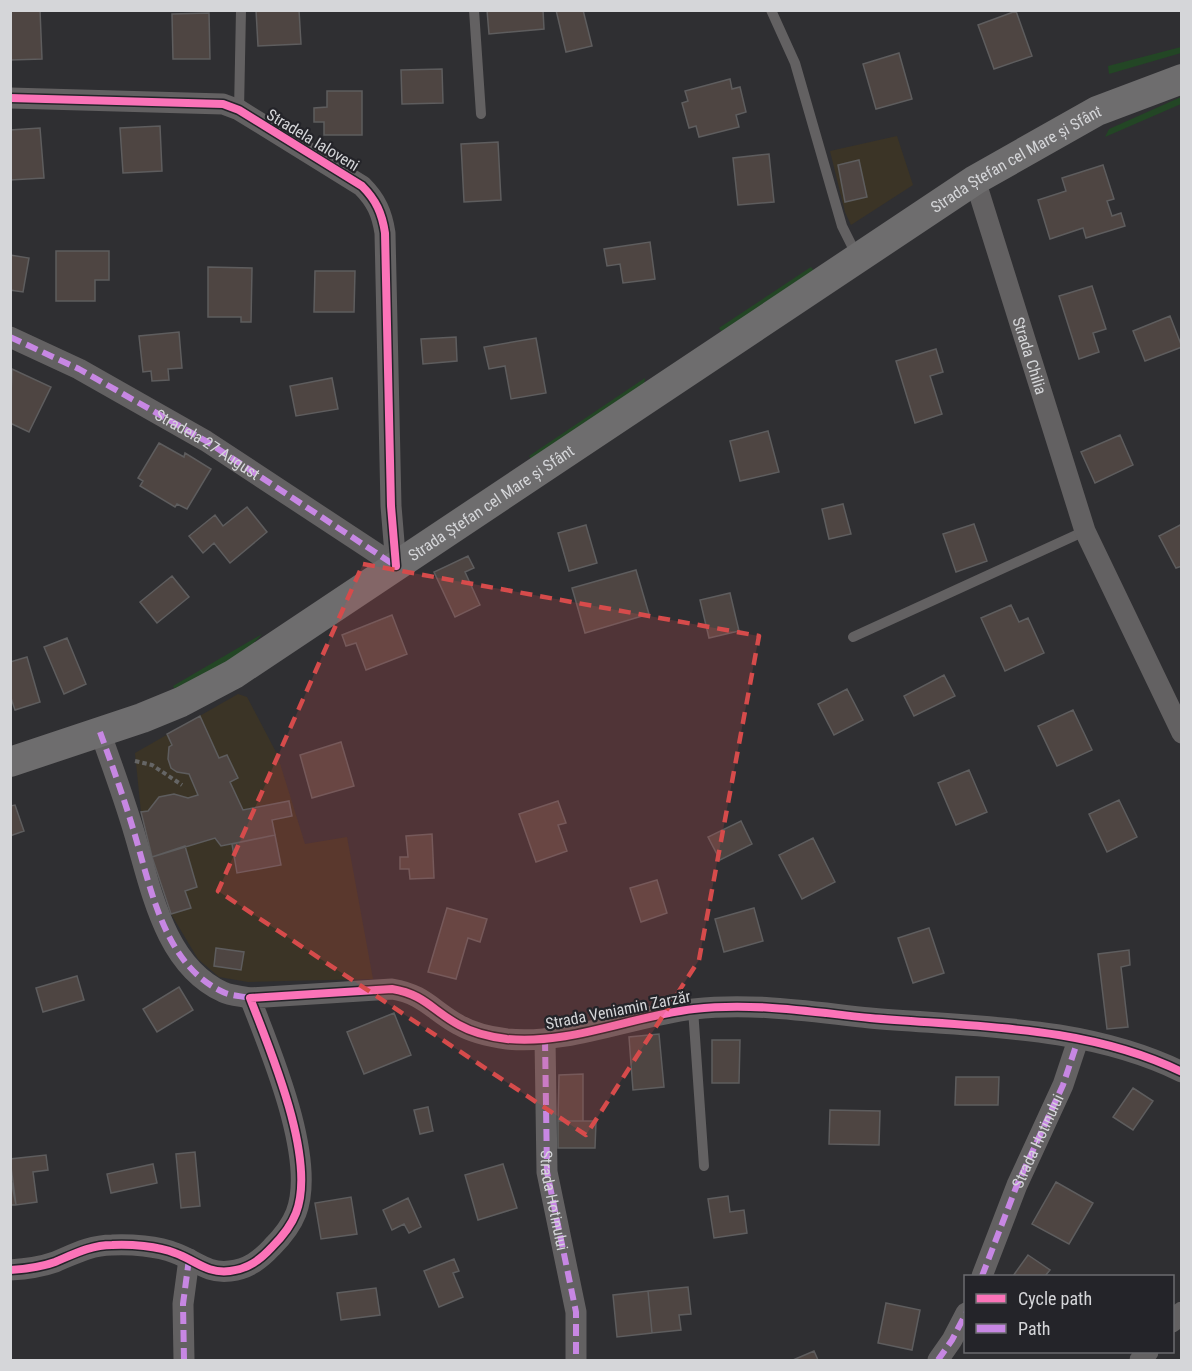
<svg xmlns="http://www.w3.org/2000/svg" width="1192" height="1371" viewBox="0 0 1192 1371" font-family="'Roboto Condensed',sans-serif">
	<style>
		.commercial { fill: #3b3426 }
		.garden { fill: #234625 }
		.building { fill: #4e4542; stroke: #5e5d5e; stroke-width: 1.5 }
		.lines { fill: none; stroke-linecap: round; stroke-linejoin: round }
		.path { stroke: #656565; stroke-width: 4; stroke-dasharray: 4.5 3; stroke-linecap: butt }
		.lane { stroke: #636162; stroke-width: 10 }
		.street { stroke: #636162; stroke-width: 21 }
		.secondary { stroke: #6e6d6e; stroke-width: 30 }
		.quiet { stroke: #c787e3; stroke-width: 6; stroke-dasharray: 12 6; stroke-linecap: butt }
		.cycleway-casing { stroke: #242429; stroke-width: 11 }
		.cycleway { stroke: #fb73b8; stroke-width: 8 }
		.marked { fill: #d64b4b; fill-opacity: 0.2; stroke: #d64b4b; stroke-width: 4.5; stroke-dasharray: 12 8; stroke-linejoin: round }
		.labels { text-anchor: middle; dominant-baseline: central; stroke-width: 4.5; stroke-linejoin: round; paint-order: stroke }
		.street-label { font-size: 16px; fill: #d5d6d9; stroke: #242429 }
	</style>
	<rect width="100%" height="100%" fill="#2f2f32"/>
	<path class="commercial" d="M 897,136 L 913,185 L 851,225 L 845,212 L 830,151 Z
		M 238,694 L 247,697 L 277,754 L 305,844 L 347,837 L 373,979 L 248,982 L 219,977 L 198,959 L 171,914 L 141,812 L 135,753 Z"/>
	<path class="garden" d="M 1181,47 L 1181,53 L 1109,74 L 1108,66 Z
		M 1181,97 L 1181,104 L 1105,137 L 1109,129 Z
		M 811,267 L 815,272 L 723,334 L 719,328 Z
		M 645,378 L 644,387 L 532,460 L 529,456 Z
		M 262,634 C 241,660 204,674 175,690 L 173,686 Z"/>
	<path class="building" d="M 10,10 L 40,10 L 42,59 L 10,60 Z
		M 256,10 L 299,10 L 301,44 L 258,46 Z
		M 487,10 L 543,10 L 544,29 L 489,34 Z
		M 556,10 L 583,10 L 592,46 L 566,52 Z
		M 1016,11 L 1032,56 L 994,69 L 978,25 Z
		M 209,13 L 210,59 L 173,59 L 172,14 Z
		M 899,53 L 912,99 L 876,109 L 863,64 Z
		M 442,69 L 443,103 L 402,104 L 401,70 Z
		M 730,79 L 732,89 L 740,87 L 746,112 L 736,115 L 739,127 L 699,137 L 696,126 L 689,128 L 682,103 L 688,101 L 685,91 Z
		M 327,91 L 362,91 L 362,135 L 324,135 L 324,122 L 314,122 L 314,108 L 327,107 Z
		M 160,126 L 162,171 L 123,173 L 120,128 Z
		M 40,128 L 44,178 L 10,180 L 10,130 Z
		M 498,142 L 501,200 L 464,202 L 461,144 Z
		M 769,154 L 774,202 L 738,205 L 733,158 Z
		M 859,160 L 867,197 L 845,202 L 838,165 Z
		M 1103,165 L 1114,199 L 1107,201 L 1112,216 L 1121,213 L 1125,226 L 1086,238 L 1083,228 L 1050,239 L 1038,200 L 1066,191 L 1062,178 Z
		M 650,242 L 655,279 L 623,283 L 620,264 L 607,266 L 604,249 Z
		M 56,251 L 109,251 L 109,280 L 95,280 L 95,301 L 56,301 Z
		M 10,255 L 29,258 L 23,292 L 10,290 Z
		M 208,267 L 252,268 L 251,322 L 241,322 L 241,317 L 208,317 Z
		M 315,271 L 355,271 L 354,312 L 314,312 Z
		M 1092,286 L 1106,329 L 1093,333 L 1099,352 L 1079,359 L 1059,296 Z
		M 1170,316 L 1182,347 L 1145,361 L 1133,331 Z
		M 179,332 L 182,368 L 168,369 L 169,380 L 152,381 L 151,371 L 143,372 L 139,336 Z
		M 456,337 L 457,361 L 423,364 L 421,339 Z
		M 536,338 L 546,393 L 511,399 L 505,366 L 489,369 L 484,347 Z
		M 936,349 L 943,372 L 930,376 L 942,414 L 915,423 L 896,361 Z
		M 12,369 L 51,387 L 29,432 L 10,423 Z
		M 332,378 L 338,409 L 296,416 L 290,386 Z
		M 768,431 L 779,472 L 740,481 L 730,441 Z
		M 1120,435 L 1133,465 L 1095,483 L 1081,452 Z
		M 159,443 L 184,457 L 185,453 L 211,469 L 187,509 L 177,504 L 175,507 L 140,486 L 143,481 L 138,478 Z
		M 843,504 L 851,534 L 829,539 L 822,509 Z
		M 247,507 L 267,532 L 230,563 L 214,543 L 203,553 L 189,536 L 215,515 L 223,526 Z
		M 974,524 L 987,561 L 956,572 L 943,534 Z
		M 1182,524 L 1182,566 L 1176,568 L 1159,536 Z
		M 586,525 L 597,563 L 569,571 L 558,533 Z
		M 468,556 L 474,568 L 465,572 L 480,605 L 455,617 L 434,572 Z
		M 636,570 L 649,614 L 585,633 L 572,588 Z
		M 172,576 L 189,597 L 157,623 L 140,602 Z
		M 730,593 L 739,631 L 709,638 L 700,600 Z
		M 1011,605 L 1019,622 L 1028,618 L 1044,653 L 1005,671 L 981,618 Z
		M 392,615 L 407,654 L 366,670 L 356,643 L 346,646 L 342,635 Z
		M 67,638 L 86,684 L 64,694 L 44,647 Z
		M 27,657 L 40,702 L 15,710 L 10,695 L 10,662 Z
		M 944,675 L 955,696 L 914,716 L 904,696 Z
		M 847,689 L 863,720 L 834,735 L 818,704 Z
		M 1073,710 L 1092,750 L 1057,766 L 1038,726 Z
		M 200,716 L 219,758 L 227,755 L 238,778 L 230,782 L 243,810 L 289,801 L 292,816 L 272,820 L 275,835 L 221,846 L 215,838 L 152,857 L 141,812 L 148,811 L 159,797 L 174,794 L 188,798 L 198,795 L 189,774 L 177,772 L 171,768 L 168,759 L 169,747 L 172,745 L 167,734 Z
		M 341,742 L 354,786 L 312,798 L 300,755 Z
		M 969,770 L 987,812 L 956,825 L 938,783 Z
		M 1119,800 L 1137,837 L 1107,852 L 1089,814 Z
		M 558,801 L 566,823 L 558,825 L 567,851 L 536,862 L 519,814 Z
		M 15,805 L 24,831 L 10,836 L 10,806 Z
		M 741,821 L 752,844 L 720,860 L 708,837 Z
		M 432,834 L 434,878 L 410,879 L 409,869 L 400,869 L 400,857 L 408,857 L 406,836 Z
		M 275,835 L 281,865 L 237,873 L 232,844 Z
		M 813,838 L 835,882 L 802,899 L 779,855 Z
		M 185,846 L 197,887 L 185,891 L 191,908 L 171,914 L 152,857 Z
		M 657,880 L 667,913 L 641,922 L 630,888 Z
		M 447,908 L 487,919 L 480,942 L 468,938 L 456,979 L 428,972 Z
		M 754,908 L 763,941 L 724,952 L 715,919 Z
		M 929,928 L 944,973 L 913,983 L 898,938 Z
		M 216,948 L 244,952 L 241,970 L 214,966 Z
		M 1129,950 L 1130,965 L 1121,967 L 1128,1027 L 1107,1029 L 1098,954 Z
		M 77,976 L 84,1000 L 43,1012 L 36,988 Z
		M 179,987 L 193,1010 L 157,1032 L 143,1009 Z
		M 394,1013 L 411,1055 L 364,1074 L 347,1032 Z
		M 659,1034 L 664,1087 L 633,1090 L 629,1037 Z
		M 712,1040 L 740,1040 L 739,1083 L 712,1083 Z
		M 583,1074 L 583,1121 L 558,1121 L 559,1075 Z
		M 956,1077 L 999,1077 L 998,1105 L 955,1105 Z
		M 1133,1088 L 1153,1101 L 1133,1130 L 1113,1117 Z
		M 428,1107 L 433,1131 L 420,1134 L 414,1110 Z
		M 830,1110 L 880,1111 L 879,1145 L 829,1144 Z
		M 558,1121 L 596,1121 L 595,1148 L 558,1148 Z
		M 195,1152 L 200,1206 L 181,1208 L 176,1154 Z
		M 46,1155 L 48,1170 L 33,1172 L 37,1202 L 16,1205 L 10,1159 Z
		M 153,1164 L 157,1183 L 111,1193 L 107,1174 Z
		M 503,1164 L 517,1208 L 478,1220 L 465,1175 Z
		M 10,1175 L 16,1205 L 10,1205 Z
		M 1056,1182 L 1093,1203 L 1069,1244 L 1032,1224 Z
		M 728,1196 L 730,1212 L 744,1210 L 747,1233 L 714,1238 L 708,1199 Z
		M 351,1197 L 357,1234 L 321,1239 L 315,1203 Z
		M 408,1198 L 421,1227 L 409,1233 L 404,1224 L 392,1230 L 383,1210 Z
		M 1028,1255 L 1050,1270 L 1045,1276 L 1013,1276 Z
		M 454,1259 L 459,1271 L 453,1273 L 463,1297 L 439,1307 L 424,1271 Z
		M 688,1287 L 691,1314 L 679,1315 L 681,1330 L 652,1333 L 648,1291 Z
		M 376,1288 L 380,1315 L 341,1320 L 337,1293 Z
		M 648,1291 L 652,1333 L 617,1337 L 613,1295 Z
		M 886,1303 L 920,1310 L 912,1350 L 878,1343 Z
		M 814,1351 L 818,1360 L 793,1360 Z"/>
	<g class="lines">
		<path class="path" d="M 135,761 L 152,765 L 182,785"/>
		<path class="lane" d="M 474,10 L 481,114
			M 771,10 L 795,63 L 842,226 L 857,256
			M 239,110 L 241,10
			M 853,637 L 1085,531
			M 693,1009 L 704,1166"/>
		<g class="street">
			<path d="M 10,98 L 223,104 L 239,110 L 362,186 C 376,200 382,213 385,233 L 391,506 L 396,566"/>
			<path id="s1" d="M 975,180 L 1085,531 L 1182,733"/>
			<path id="s2" d="M 10,337 L 79,369 L 206,441 L 396,566"/>
			<path d="M 100,732 C 112,765 124,798 134,832 C 151,888 164,965 223,992 C 231,996 242,996 250,998"/>
			<path d="M 545,1039 L 547,1172 L 576,1312 L 576,1360"/>
			<path d="M 10,1270 C 26,1269 41,1267 55,1262 C 74,1254 91,1245 112,1245 C 130,1244 158,1246 175,1253 C 195,1260 207,1274 230,1271 C 248,1269 260,1260 272,1247 C 281,1238 291,1226 296,1213 C 317,1159 270,1050 250,998 L 392,989 C 424,994 433,1011 459,1025 C 473,1033 491,1037 507,1039 C 570,1045 632,1016 694,1009 C 753,1002 812,1012 870,1018 C 974,1027 1086,1025 1182,1072"/>
			<path id="s3" d="M 982,1276 L 1017,1185 L 1063,1085 L 1078,1040"/>
			<path d="M 1172,1322 L 1182,1312"/>
			<path d="M 184,1360 L 183,1304 L 189,1259"/>
			<path d="M 938,1360 L 952,1340 L 966,1313"/>
			<path d="M 1140,1360 L 1148,1352"/>
		</g>
		<path class="secondary" id="s4" d="M 10,762 L 142,718 L 181,702 L 234,674 L 975,180 L 1097,111 L 1182,79"/>
		<g class="quiet">
			<path d="M 10,337 L 79,369 L 206,441 L 396,566"/>
			<path d="M 100,732 C 112,765 124,798 134,832 C 151,888 164,965 223,992 C 231,996 242,996 250,998"/>
			<path id="s5" d="M 545,1039 L 547,1172 L 576,1312 L 576,1360"/>
			<path d="M 982,1276 L 1017,1185 L 1063,1085 L 1078,1040"/>
			<path d="M 184,1360 L 183,1304 L 189,1259"/>
			<path d="M 938,1360 L 952,1340 L 966,1313"/>
		</g>
		<defs>
			<path id="cycleway" d="M 10,98 L 223,104 L 239,110 L 362,186 C 376,200 382,213 385,233 L 391,506 L 396,566
				M 10,1270 C 26,1269 41,1267 55,1262 C 74,1254 91,1245 112,1245 C 130,1244 158,1246 175,1253 C 195,1260 207,1274 230,1271 C 248,1269 260,1260 272,1247 C 281,1238 291,1226 296,1213 C 317,1159 270,1050 250,998 L 392,989 C 424,994 433,1011 459,1025 C 473,1033 491,1037 507,1039 C 570,1045 632,1016 694,1009 C 753,1002 812,1012 870,1018 C 974,1027 1086,1025 1182,1072"/>
		</defs>
		<use href="#cycleway" class="cycleway-casing"/>
		<use href="#cycleway" class="cycleway"/>
	</g>
	<path class="marked" d="M 363,564 L 759,636 L 699,960 L 586,1135 L 218,891 Z"/>
	<g class="labels">
		<g class="street-label">
			<text transform="translate(313 140) rotate(31)">Stradela Ialoveni</text>
			<text stroke="none"><textPath href="#s4" startOffset="1178">Strada Ștefan cel Mare și Sfânt</textPath></text>
			<text stroke="none"><textPath href="#s1" startOffset="184">Strada Chilia</textPath></text>
			<text stroke="none"><textPath href="#s2" startOffset="225">Stradela 27 August</textPath></text>
			<text stroke="none"><textPath href="#s4" startOffset="550">Strada Ștefan cel Mare și Sfânt</textPath></text>
			<text transform="translate(618 1010) rotate(-11)">Strada Veniamin Zarzăr</text>
			<text stroke="none"><textPath href="#s3" startOffset="146">Strada Hotinului</textPath></text>
			<text stroke="none"><textPath href="#s5" startOffset="162">Strada Hotinului</textPath></text>
		</g>
	</g>
	<rect width="1192" height="1371" fill="none" stroke="#d5d6d9" stroke-width="24"/>
	<rect x="964" y="1275" width="210" height="78" fill="#242429" stroke="#6b6b6f" stroke-width="1.5"/>
	<rect x="976" y="1294" width="30" height="9" fill="#fb73b8" stroke="#6b6b6f" stroke-width="1.5"/>
	<text x="1018" y="1305" font-size="18" fill="#d5d6d9">Cycle path</text>
	<rect x="976" y="1324" width="30" height="9" fill="#c787e3" stroke="#6b6b6f" stroke-width="1.5"/>
	<text x="1018" y="1335" font-size="18" fill="#d5d6d9">Path</text>
</svg>
